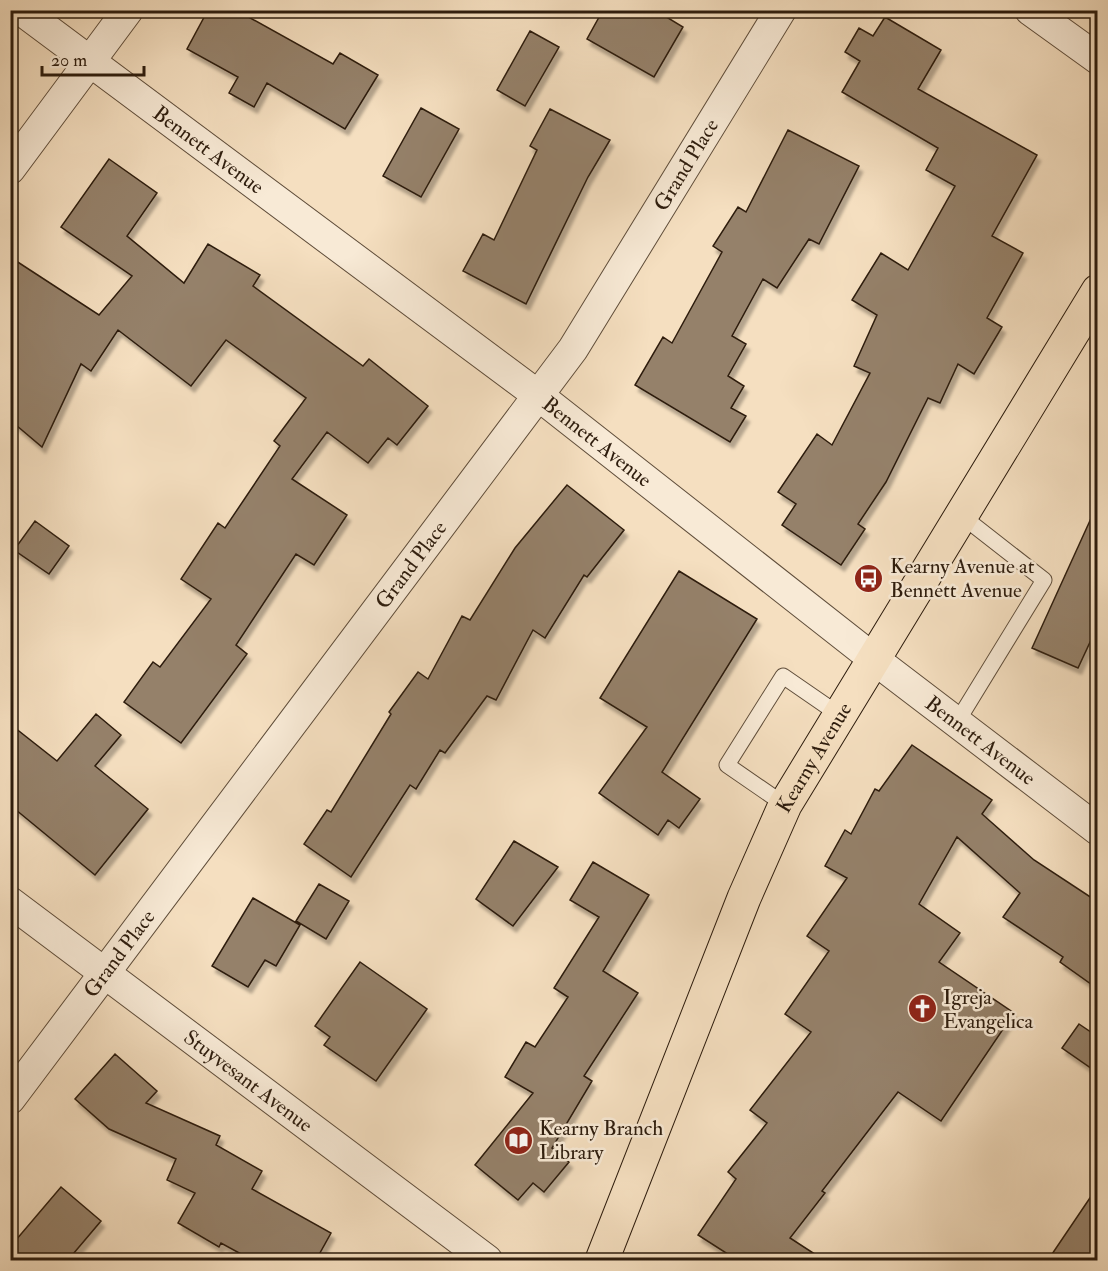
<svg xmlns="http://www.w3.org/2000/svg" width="1108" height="1271" viewBox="0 0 1108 1271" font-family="'IM FELL Double Pica',serif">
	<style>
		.building { fill: #95816a; stroke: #2d1c0d; stroke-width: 1.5; filter: url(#shadow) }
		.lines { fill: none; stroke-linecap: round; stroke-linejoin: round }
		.service-casing { stroke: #5f4d3a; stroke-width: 17 }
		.minor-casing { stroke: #5f4d3a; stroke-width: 32 }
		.primary-casing { stroke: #2d1c0d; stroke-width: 35 }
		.service { stroke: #f8ead6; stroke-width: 15 }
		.minor { stroke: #f8ead6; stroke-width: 30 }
		.primary { stroke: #f5dfc0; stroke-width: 33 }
		.labels { text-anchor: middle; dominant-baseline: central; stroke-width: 5; stroke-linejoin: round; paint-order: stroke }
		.street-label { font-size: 21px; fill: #2d1c0d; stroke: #f8ead6 }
		.poi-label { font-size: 21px; fill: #2d1c0d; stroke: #f8ead6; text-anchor: start }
	</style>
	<defs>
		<filter id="shadow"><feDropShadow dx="3.5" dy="6" stdDeviation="1.5" flood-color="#0004"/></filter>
	</defs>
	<rect width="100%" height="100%" fill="#f5dfc0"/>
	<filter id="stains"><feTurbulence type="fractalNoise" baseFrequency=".00333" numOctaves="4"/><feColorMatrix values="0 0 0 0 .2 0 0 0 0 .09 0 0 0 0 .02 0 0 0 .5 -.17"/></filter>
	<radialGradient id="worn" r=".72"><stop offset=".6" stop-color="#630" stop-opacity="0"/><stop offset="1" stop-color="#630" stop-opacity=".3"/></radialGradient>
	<path class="building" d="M 208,10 L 236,10 L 333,64 L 340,53 L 378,75 L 345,129 L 267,83 L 254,107 L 229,93 L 238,77 L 187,49 Z
		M 603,10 L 655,10 L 683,27 L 654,77 L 587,39 Z
		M 885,17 L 941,50 L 918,89 L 1037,155 L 992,236 L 1023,253 L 987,318 L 1002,327 L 974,374 L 958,364 L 940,403 L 928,398 L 886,482 L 858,524 L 865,529 L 841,565 L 782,525 L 796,504 L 778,492 L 817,434 L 832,445 L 870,373 L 854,366 L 877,315 L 852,300 L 881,253 L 908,270 L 955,186 L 926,170 L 938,148 L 842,92 L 860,61 L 845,52 L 859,28 L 873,36 Z
		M 530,31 L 559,47 L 525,106 L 497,90 Z
		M 421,108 L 459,129 L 421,197 L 383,176 Z
		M 550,109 L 610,140 L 588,177 L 526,304 L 463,271 L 483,234 L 494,240 L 537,150 L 530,146 Z
		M 788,130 L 859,166 L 819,244 L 809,239 L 777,288 L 763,279 L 732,336 L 746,344 L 728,376 L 744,386 L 731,408 L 746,416 L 730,442 L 635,385 L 663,337 L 672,343 L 722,252 L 713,246 L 738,207 L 746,212 Z
		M 109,159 L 157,193 L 127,236 L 184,283 L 208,244 L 260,275 L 253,286 L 363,366 L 369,359 L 428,406 L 397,445 L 388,438 L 368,463 L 327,432 L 292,479 L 347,515 L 314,565 L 296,554 L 236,645 L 247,654 L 181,743 L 124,702 L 153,662 L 160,667 L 211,599 L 181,579 L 218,523 L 225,528 L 280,446 L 274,441 L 306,398 L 226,340 L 191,386 L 118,330 L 91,371 L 81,364 L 42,447 L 10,420 L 10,257 L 99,315 L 132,276 L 61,227 Z
		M 567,485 L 624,530 L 587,577 L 584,575 L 545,638 L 533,630 L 496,700 L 487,696 L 445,753 L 440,750 L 416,789 L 410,785 L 351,877 L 304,844 L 327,810 L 331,812 L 391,714 L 389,712 L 418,672 L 428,679 L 462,616 L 470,620 L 515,548 Z
		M 1098,503 L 1098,625 L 1078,668 L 1032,648 Z
		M 35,521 L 69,546 L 49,574 L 14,550 Z
		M 679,571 L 757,619 L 662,772 L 700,799 L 679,828 L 668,820 L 658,835 L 599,793 L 647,727 L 600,698 Z
		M 96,714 L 121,735 L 95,766 L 148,809 L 95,875 L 10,805 L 10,724 L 57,761 Z
		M 912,745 L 992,800 L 982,814 L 1034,860 L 1098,902 L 1098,989 L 1060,962 L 1063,957 L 1003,917 L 1020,893 L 957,837 L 919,904 L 960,933 L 939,962 L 1014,1013 L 941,1121 L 898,1092 L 822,1191 L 825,1193 L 790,1238 L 824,1260 L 737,1260 L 698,1235 L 736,1179 L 728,1172 L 767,1123 L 750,1110 L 811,1032 L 785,1014 L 829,951 L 807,936 L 847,878 L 825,866 L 845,830 L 851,834 L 875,789 L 879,791 Z
		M 514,841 L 558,867 L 513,926 L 476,899 Z
		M 593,862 L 649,895 L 603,971 L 638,993 L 584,1076 L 592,1081 L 552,1148 L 569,1162 L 544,1192 L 533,1183 L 518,1200 L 475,1165 L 533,1093 L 505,1077 L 526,1042 L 535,1047 L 568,997 L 554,988 L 599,917 L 570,900 Z
		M 319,884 L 349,901 L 326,939 L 296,921 Z
		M 253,898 L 300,925 L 276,966 L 265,960 L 248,987 L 212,966 Z
		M 360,962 L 427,1009 L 376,1081 L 324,1045 L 330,1037 L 315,1026 Z
		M 1079,1024 L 1098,1037 L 1098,1073 L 1062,1048 Z
		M 115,1054 L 157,1091 L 146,1103 L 220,1136 L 216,1145 L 262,1171 L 252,1189 L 331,1233 L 316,1260 L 252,1260 L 221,1243 L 219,1247 L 178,1223 L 195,1193 L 167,1180 L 176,1159 L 109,1129 L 75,1099 Z
		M 1098,1186 L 1098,1260 L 1048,1260 Z
		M 61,1187 L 101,1221 L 68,1260 L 10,1260 L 10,1247 Z"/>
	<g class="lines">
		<defs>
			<path id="service" d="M 957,722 L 1044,580 L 962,516
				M 785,805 L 727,765 L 783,676 L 841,716"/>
			<g id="minor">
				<path id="s1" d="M 21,10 L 539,396 L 875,660 L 1098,830"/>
				<path d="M 1030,10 L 1098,59"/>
				<path d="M 10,169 L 128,10"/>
				<path id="s2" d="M 10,902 L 487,1260"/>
				<path id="s3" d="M 10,1099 L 573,349 L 781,10"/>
			</g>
			<g id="primary">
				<path id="s4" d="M 602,1260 L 744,898 L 785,805 L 1098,291"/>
			</g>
		</defs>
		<use href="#service" class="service-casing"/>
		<use href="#minor" class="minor-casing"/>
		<use href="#primary" class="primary-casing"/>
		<use href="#service" class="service"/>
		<use href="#minor" class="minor"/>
		<use href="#primary" class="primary"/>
	</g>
	<defs>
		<symbol id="bus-disc" viewBox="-11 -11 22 22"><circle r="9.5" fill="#8f2418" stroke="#f8ead6"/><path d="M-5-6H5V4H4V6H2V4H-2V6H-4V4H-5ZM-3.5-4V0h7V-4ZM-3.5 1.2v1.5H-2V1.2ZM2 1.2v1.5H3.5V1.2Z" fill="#fff"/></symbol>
		<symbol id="church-disc" viewBox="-11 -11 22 22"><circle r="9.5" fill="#8f2418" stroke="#f8ead6"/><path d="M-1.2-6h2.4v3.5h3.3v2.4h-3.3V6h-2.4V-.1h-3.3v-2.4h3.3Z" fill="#fff"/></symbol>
		<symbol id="library-disc" viewBox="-11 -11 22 22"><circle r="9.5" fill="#8f2418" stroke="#f8ead6"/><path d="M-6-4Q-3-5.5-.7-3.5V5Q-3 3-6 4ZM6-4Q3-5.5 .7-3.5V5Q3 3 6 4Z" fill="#fff"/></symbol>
	</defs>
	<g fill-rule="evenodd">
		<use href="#bus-disc" x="852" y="562" width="33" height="33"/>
		<use href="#church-disc" x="906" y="992" width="33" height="33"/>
		<use href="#library-disc" x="502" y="1124" width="33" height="33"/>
	</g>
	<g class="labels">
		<g class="street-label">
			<text stroke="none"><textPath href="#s1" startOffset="234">Bennett Avenue</textPath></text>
			<text stroke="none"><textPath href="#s3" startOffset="1154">Grand Place</textPath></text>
			<text stroke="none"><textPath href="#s1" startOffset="720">Bennett Avenue</textPath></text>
			<text stroke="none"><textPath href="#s3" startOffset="668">Grand Place</textPath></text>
			<text stroke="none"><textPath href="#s1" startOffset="1206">Bennett Avenue</textPath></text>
			<text stroke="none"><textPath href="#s4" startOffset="546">Kearny Avenue</textPath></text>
			<text stroke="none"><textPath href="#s3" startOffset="182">Grand Place</textPath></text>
			<text stroke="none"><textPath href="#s2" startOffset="298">Stuyvesant Avenue</textPath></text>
		</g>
		<g class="poi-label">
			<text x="890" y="566">Kearny Avenue at<tspan x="890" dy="24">Bennett Avenue</tspan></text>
			<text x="943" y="997">Igreja<tspan x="943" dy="24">Evangelica</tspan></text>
			<text x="539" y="1128">Kearny Branch<tspan x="539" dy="24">Library</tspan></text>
		</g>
	</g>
	<rect width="1108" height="1271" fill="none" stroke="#f5dfc0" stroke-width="36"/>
	<rect x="12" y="12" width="1084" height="1247" fill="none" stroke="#2d1c0d" stroke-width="3"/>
	<rect x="18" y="18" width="1072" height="1235" fill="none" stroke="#2d1c0d" stroke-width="1.5"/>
	<path d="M42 66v9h102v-9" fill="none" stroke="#2d1c0d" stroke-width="3"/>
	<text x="51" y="66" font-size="18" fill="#2d1c0d" stroke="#f8ead6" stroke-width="4.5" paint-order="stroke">20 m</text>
	<rect width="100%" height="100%" filter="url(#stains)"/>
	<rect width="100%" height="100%" fill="url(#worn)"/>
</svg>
